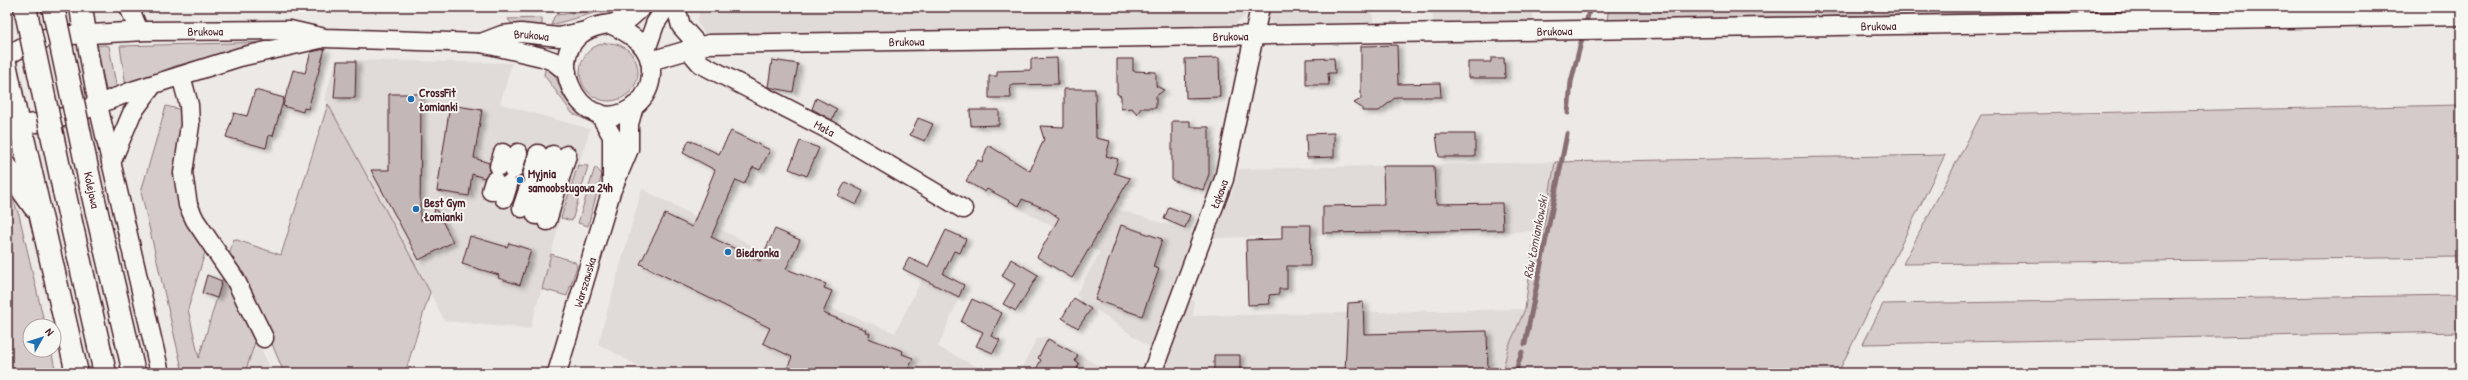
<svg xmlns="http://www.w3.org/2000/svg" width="2468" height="380" viewBox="0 0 2468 380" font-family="'Patrick Hand',sans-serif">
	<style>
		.built { fill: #e0dad8 }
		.green { fill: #d4cbca; stroke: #8f757a }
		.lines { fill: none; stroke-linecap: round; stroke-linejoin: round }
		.stream { stroke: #886e73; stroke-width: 5 }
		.building { fill: #c4b7b7; stroke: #4a1f2b; filter: url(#shadow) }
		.minor-casing { stroke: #4a1f2b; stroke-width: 21 }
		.highway-casing { stroke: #4a1f2b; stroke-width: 25 }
		.minor { stroke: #f6f6f2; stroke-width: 18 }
		.highway { stroke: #f6f6f2; stroke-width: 22 }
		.highway-bridge-casing { stroke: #4a1f2b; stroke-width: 25; stroke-linecap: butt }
		.highway-bridge { stroke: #f6f6f2; stroke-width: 22 }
		.poi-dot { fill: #1f6fb2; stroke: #f6f6f2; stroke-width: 1.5 }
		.labels { text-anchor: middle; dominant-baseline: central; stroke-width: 4; stroke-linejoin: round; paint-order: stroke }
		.street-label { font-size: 12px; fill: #4a1f2b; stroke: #f6f6f2 }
		.poi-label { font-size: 12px; font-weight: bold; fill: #4a1f2b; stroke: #f6f6f2; text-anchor: start }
		.water-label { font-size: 13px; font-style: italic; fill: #6e4d55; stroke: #f6f6f2 }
	</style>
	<defs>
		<filter id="shadow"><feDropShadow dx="4.5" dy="2.5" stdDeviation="2" flood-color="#0004"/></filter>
	</defs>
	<rect width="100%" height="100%" fill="#ece9e6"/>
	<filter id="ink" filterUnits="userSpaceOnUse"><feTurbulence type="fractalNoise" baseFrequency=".025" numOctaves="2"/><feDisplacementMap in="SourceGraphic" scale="8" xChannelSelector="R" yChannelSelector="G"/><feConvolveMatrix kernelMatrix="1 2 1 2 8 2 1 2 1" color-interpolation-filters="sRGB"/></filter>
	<g filter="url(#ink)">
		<path class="built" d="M 701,7 L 1248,7 L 1246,15 L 1234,25 L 705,34 L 697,22 Z
			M 1266,7 L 1372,7 L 1373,23 L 1274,26 L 1265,15 Z
			M 1432,7 L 1533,7 L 1533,21 L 1433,22 Z
			M 2173,7 L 2349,7 L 2177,12 Z
			M 336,60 L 512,63 L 500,104 L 590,129 L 561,218 L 530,329 L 445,321 L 325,99 Z
			M 1041,148 L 1101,154 L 1118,159 L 1108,206 L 1193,233 L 1150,348 L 1076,295 L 1100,252 L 1018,208 Z
			M 1555,162 L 1543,231 L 1208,238 L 1231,196 L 1239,169 Z
			M 642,189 L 778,259 L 767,283 L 895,333 L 928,267 L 964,285 L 938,347 L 989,373 L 652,373 L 598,344 Z
			M 1185,299 L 1194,301 L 1193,316 L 1525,309 L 1508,348 L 1502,373 L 1158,373 Z
			M 1046,336 L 1111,373 L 1019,373 L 1036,340 Z
			M 256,339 L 273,373 L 245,373 Z"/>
		<path class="green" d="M 1609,7 L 2125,7 L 2124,11 L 1607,20 Z
			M 617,8 L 620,10 L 601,11 L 551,25 L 554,17 L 556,15 Z
			M 542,18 L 542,27 L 511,23 L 508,19 Z
			M 270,42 L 175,66 L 126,87 L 120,46 Z
			M580 72a29 29 0 1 1 58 0a29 29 0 1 1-58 0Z
			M 105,45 L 109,46 L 117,90 L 107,93 L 96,46 Z
			M 546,66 C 562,80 557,89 568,103 C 578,116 594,118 601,133 L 594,124 L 572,113 L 544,75 Z
			M 328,104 L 430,292 L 405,373 L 284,373 L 261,317 L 227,261 L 234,239 L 281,255 Z
			M 2461,105 L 2461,257 L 1903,264 L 1981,115 Z
			M 166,106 L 182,110 L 175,170 L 207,246 L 188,309 L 199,358 L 223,277 L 256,339 L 245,373 L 183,373 L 141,192 Z
			M 1945,155 L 1838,373 L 1502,373 L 1508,348 L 1525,309 L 1535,231 L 1543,231 L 1555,162 Z
			M 578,165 L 588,166 L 572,221 L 561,218 Z
			M 595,167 L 602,174 L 588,226 L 578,223 Z
			M 7,182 L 19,215 L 45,326 L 30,326 L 30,350 L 51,350 L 56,373 L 7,373 Z
			M 551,254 L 575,262 L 577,266 L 567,296 L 542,289 Z
			M 2461,295 L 2461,332 L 1863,344 L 1883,304 Z"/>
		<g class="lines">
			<path class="stream" d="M 1568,113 L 1571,82 L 1590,7
				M 1525,344 L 1567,134
				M 1515,373 L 1522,352"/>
		</g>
		<path class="building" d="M 1397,45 L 1398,84 L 1440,83 L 1441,97 L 1396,97 L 1379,111 L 1362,111 L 1362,108 L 1354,103 L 1361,99 L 1361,46 Z
			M 325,49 L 308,109 L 304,108 L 303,112 L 283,106 L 293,70 L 305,73 L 311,52 Z
			M 1057,58 L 1058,84 L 1010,85 L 1011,98 L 989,98 L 989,76 L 997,76 L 997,71 L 1031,70 L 1031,59 Z
			M 1219,58 L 1220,97 L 1186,98 L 1185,59 Z
			M 1334,58 L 1335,73 L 1328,73 L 1329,85 L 1306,85 L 1306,59 Z
			M 1491,58 L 1504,58 L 1505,78 L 1468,78 L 1468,62 L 1491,62 Z
			M 1117,59 L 1133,59 L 1133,71 L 1156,72 L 1156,86 L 1164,90 L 1156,96 L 1156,108 L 1141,108 L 1137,114 L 1132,108 L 1121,109 L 1121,96 L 1117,94 Z
			M 772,60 L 798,64 L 793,92 L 768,87 Z
			M 337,61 L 356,61 L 355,98 L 334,98 Z
			M 1064,89 L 1095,89 L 1096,138 L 1110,141 L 1106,156 L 1118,159 L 1114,173 L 1130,178 L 1072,278 L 1037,257 L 1059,218 L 1048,210 L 1022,199 L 1019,206 L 987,189 L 985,192 L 966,181 L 978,160 L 982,162 L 988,145 L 1030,171 L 1044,139 L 1040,126 L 1064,127 Z
			M 255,90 L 284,98 L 273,136 L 269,135 L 266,148 L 226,137 L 234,113 L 247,116 Z
			M 389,94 L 421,94 L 420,220 L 433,221 L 435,207 L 453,242 L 419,260 L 371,170 L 389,170 Z
			M 816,98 L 837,109 L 832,120 L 812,109 Z
			M 450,105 L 482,110 L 474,158 L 489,163 L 490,171 L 484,178 L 472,174 L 469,196 L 437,191 Z
			M 970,110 L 999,110 L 999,125 L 971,126 Z
			M 918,118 L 933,124 L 925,141 L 910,135 Z
			M 1172,121 L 1190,121 L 1190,127 L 1209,127 L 1209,174 L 1203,190 L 1172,180 Z
			M 731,131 L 770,150 L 760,170 L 753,167 L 744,184 L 736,180 L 711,237 L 760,261 L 775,229 L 800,240 L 786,269 L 826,284 L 824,288 L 832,291 L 823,313 L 866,330 L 865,332 L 870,333 L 868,338 L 903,351 L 902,354 L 913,358 L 907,373 L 785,373 L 792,357 L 763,343 L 770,328 L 640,264 L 665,214 L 692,227 L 715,170 L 683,153 L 689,140 L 719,154 Z
			M 1334,133 L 1334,157 L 1307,158 L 1306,134 Z
			M 1436,134 L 1475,134 L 1475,157 L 1439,157 Z
			M 800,141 L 819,148 L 807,176 L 789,169 Z
			M 1383,166 L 1434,166 L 1436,204 L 1502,203 L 1503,230 L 1323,233 L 1323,206 L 1384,205 Z
			M 845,182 L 863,191 L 856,205 L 838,196 Z
			M 1169,207 L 1190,215 L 1185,228 L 1164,219 Z
			M 1121,225 L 1162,239 L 1153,267 L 1159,269 L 1142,316 L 1095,300 Z
			M 1282,225 L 1311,225 L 1310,266 L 1287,266 L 1287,289 L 1279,289 L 1279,294 L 1269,295 L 1270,304 L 1248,305 L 1246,240 L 1282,239 Z
			M 946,230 L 966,239 L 960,253 L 954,251 L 943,274 L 964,285 L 959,297 L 903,269 L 909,258 L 928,267 Z
			M 470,236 L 507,247 L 509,243 L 531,250 L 520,285 L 498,278 L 499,275 L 462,264 Z
			M 1011,259 L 1038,275 L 1016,311 L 1003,304 L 1015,284 L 1002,276 Z
			M 207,275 L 222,281 L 217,298 L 202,293 Z
			M 1074,298 L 1091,309 L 1078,328 L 1062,318 Z
			M 972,299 L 1002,313 L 991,336 L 1000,340 L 993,353 L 976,346 L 983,332 L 961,322 Z
			M 1363,302 L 1364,334 L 1487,331 L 1488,373 L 1345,373 L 1348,303 Z
			M 1048,339 L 1078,355 L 1075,361 L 1079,364 L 1075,373 L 1034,373 L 1041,360 L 1038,358 Z
			M 1214,355 L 1240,355 L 1240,373 L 1214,373 Z"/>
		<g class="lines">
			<defs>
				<g id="minor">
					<path d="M 129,7 L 139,31"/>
					<path d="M 676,7 L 681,26 L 698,45"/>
					<path d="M 610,24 C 621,29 630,34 639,42 C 656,58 655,88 637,104 C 580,153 525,32 610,24 Z"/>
					<path d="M 610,24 L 630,18 L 642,7"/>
					<path d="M 85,34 L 98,105 L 160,373"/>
					<path id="s1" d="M 481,43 L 502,35 L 521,33 L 559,37 L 581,32"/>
					<path id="s2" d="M 688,49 L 701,64 L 831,131 L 963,209"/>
					<path d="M 646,50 L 655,24 L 666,7"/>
					<path id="s3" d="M 7,56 L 29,43 L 53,36 L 146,31 L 290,30 L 325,38 L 481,43 L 542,57 L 553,61 L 567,72"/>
					<path id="s4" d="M 650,61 L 709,44 L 2461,16"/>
					<path d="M 7,63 L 20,125"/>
					<path d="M 181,76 L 189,105 L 190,125 L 183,173 L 188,205 L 195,220 L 235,279 L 264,338"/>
					<path d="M 599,113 L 612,136 L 612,183"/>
					<path d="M 7,126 L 37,123 L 68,116 L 135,90 L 240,57 L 320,39"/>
					<path d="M 111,163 L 132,113 L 152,86"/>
					<path d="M 499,166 L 503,153"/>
					<path d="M 513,170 L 518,153"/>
					<path d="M 532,176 L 538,154"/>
					<path d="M 546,180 L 553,155"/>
					<path d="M 491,191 L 494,181"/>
					<path d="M 504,198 L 508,185"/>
					<path d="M 522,208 L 528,190"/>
					<path d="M 536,215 L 542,195"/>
					<path d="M 547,221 L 567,155"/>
					<path id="s5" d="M 557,373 L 611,192 L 629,149 L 629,124 L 634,106"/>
					<path id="s6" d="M 1152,373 L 1224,179 L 1260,7"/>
				</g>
				<path id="highway" d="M 81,7 L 85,34
					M 20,125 L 77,373
					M 7,168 L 34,206
					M 91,187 L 134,373
					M 64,191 L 105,373"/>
			</defs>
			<use href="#minor" class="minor-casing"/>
			<use href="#highway" class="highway-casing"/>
			<use href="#minor" class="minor"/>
			<use href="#highway" class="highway"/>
			<defs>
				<path id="highway-bridge" d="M 25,7 L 64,191
					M 53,7 L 91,187"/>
			</defs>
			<use href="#highway-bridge" class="highway-bridge-casing"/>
			<use href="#highway-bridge" class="highway-bridge"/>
		</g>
	</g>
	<g class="poi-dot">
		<circle cx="411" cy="99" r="4"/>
		<circle cx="520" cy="180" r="4"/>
		<circle cx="416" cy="209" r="4"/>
		<circle cx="728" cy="252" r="4"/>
	</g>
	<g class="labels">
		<g class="street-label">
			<text stroke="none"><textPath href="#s4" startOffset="1231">Brukowa</textPath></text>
			<text stroke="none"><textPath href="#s3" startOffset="203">Brukowa</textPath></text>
			<text stroke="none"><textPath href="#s4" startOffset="907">Brukowa</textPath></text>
			<text stroke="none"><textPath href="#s1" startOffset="52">Brukowa</textPath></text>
			<text stroke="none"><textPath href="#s4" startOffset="583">Brukowa</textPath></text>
			<text stroke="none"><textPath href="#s4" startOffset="259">Brukowa</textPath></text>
			<text stroke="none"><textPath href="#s2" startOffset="159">Mała</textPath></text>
			<text transform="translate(92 190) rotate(78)">Kolejowa</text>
			<text stroke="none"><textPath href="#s6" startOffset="191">Łąkowa</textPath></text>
			<text stroke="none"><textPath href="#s5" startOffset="95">Warszawska</textPath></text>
		</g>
		<g class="poi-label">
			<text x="419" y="92">CrossFit<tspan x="419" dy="14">Łomianki</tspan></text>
			<text x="528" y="173">Myjnia<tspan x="528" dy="14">samoobsługowa 24h</tspan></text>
			<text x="424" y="202">Best Gym<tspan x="424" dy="14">Łomianki</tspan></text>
			<text x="736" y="252">Biedronka</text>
		</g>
		<g class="water-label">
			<text transform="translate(1535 237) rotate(-79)">Rów Łomiankowski</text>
		</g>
	</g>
	<rect width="2468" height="380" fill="none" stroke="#f6f6f2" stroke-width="24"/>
	<rect x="12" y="12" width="2444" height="356" fill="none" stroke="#4a1f2b" stroke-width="1.5" filter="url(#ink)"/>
	<g transform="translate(42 338) rotate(51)"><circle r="19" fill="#f6f6f2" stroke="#b1a0a2"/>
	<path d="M0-3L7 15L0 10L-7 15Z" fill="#1f6fb2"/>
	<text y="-6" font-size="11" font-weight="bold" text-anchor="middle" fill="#4a1f2b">N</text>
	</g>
</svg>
